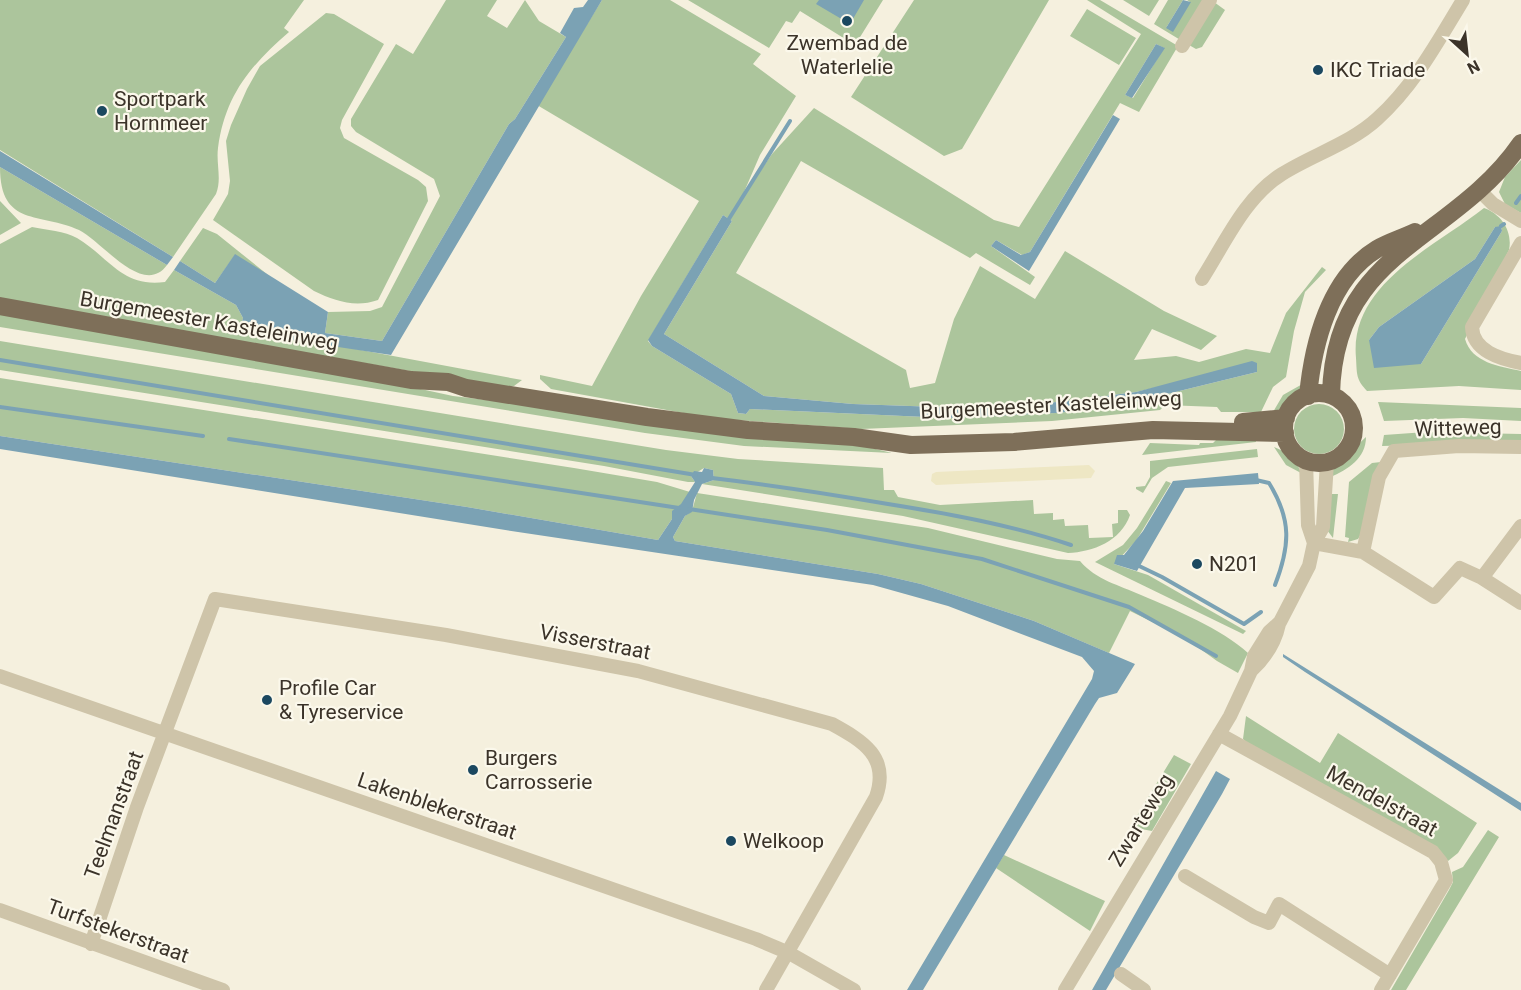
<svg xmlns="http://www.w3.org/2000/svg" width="1521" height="990" viewBox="0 0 1521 990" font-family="Roboto,sans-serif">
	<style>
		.green { fill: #acc59c; fill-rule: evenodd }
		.plaza { fill: #eee7c4 }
		.water { fill: #7ba2b4 }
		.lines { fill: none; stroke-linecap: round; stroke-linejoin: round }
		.stream { stroke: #7ba2b4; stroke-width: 4 }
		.minor { stroke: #cec4a9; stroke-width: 14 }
		.major { stroke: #7e6f59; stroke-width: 18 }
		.poi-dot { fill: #1b4860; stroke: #fbf8eb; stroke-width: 2 }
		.labels { text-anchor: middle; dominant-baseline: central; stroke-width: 4.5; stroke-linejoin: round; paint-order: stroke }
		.poi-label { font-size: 21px; fill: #3b3329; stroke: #fbf8eb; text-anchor: start }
		.street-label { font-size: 21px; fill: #3b3329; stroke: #fbf8eb }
	</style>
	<rect width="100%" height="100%" fill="#f5f0de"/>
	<path class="green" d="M 0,0 L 304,0 L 284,28 L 289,32 C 251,65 225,95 218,148 C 216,164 222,179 216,194 L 173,257 L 0,150 Z
		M 446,0 L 497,0 L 487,16 L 507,28 L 525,0 L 539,21 L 566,37 L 515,119 L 509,124 L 382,341 L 325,333 L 328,312 L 370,311 L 382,307 L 440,196 L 434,179 L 356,132 L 351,126 L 351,119 L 396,44 L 413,54 Z
		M 602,0 L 670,0 L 761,54 L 753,64 L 796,96 L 760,155 L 741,199 L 772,154 L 814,108 L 994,220 L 1019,227 L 1141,34 L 1087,0 L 1100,0 L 1178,46 L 1139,112 L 1120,103 L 1030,252 L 1022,255 L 996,240 L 991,246 L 1035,277 L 1030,285 L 976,253 L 970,258 L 801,161 L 736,273 L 906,370 L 910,388 L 935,383 L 954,319 L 980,266 L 1035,299 L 1065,251 L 1164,311 L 1217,336 L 1201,350 L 1152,329 L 1134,360 L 1176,356 L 1199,362 L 1246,349 L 1270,353 L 1286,313 L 1322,267 L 1326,270 L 1305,292 L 1294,331 L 1286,377 L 1273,387 L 1261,412 L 1221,412 L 1217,407 L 1165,405 L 1160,410 L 1052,421 L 861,429 L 711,418 L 551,389 L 540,379 L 540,375 L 592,386 L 641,296 L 699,201 L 537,105 ZM 1156,44 L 1164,48 L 1133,98 L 1125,95 ZM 723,215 L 732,221 L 664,334 L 764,396 L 853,404 L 939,407 L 1059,402 L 1136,392 L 1257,364 L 1257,372 L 1114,407 L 1056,413 L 947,418 L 750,409 L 746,414 L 738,413 L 731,394 L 652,346 L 648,341 Z
		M 688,0 L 883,0 L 857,42 L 852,39 L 850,42 L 800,11 L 792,23 L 786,21 L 769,48 Z
		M 914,0 L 1049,0 L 962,149 L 944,156 L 851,97 Z
		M 1123,0 L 1159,0 L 1149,16 Z
		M 1168,0 L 1183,0 L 1166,28 L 1190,2 L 1187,0 L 1206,0 L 1182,41 L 1154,24 Z
		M 1214,2 L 1225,10 L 1202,47 L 1196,49 L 1189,45 Z
		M 1087,9 L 1136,38 L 1119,65 L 1070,36 Z
		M 326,13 L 334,14 L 384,44 L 342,120 L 340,128 L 344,138 L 418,180 L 426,187 L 428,201 L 378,300 C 355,308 335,301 314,291 L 213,220 L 228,194 L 230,181 L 226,141 L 231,125 L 247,89 L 260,66 Z
		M 1521,160 L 1521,213 L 1505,204 L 1499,192 L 1505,177 Z
		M 0,167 L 167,265 C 143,298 102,241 79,230 C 41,212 0,228 0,167 Z
		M 0,201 L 21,223 L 0,235 Z
		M 1484,208 C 1501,214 1513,231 1509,250 L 1465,339 C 1472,363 1499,366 1521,371 L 1521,390 L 1459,386 L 1367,391 C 1356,379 1357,375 1356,358 C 1349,284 1435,247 1484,208 ZM 1495,227 L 1501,227 L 1502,231 L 1421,364 L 1369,340 L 1379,327 L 1475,259 Z
		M 32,227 C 46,230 65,231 77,238 C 109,257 122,288 165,282 L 174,270 L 236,305 L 243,318 L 240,332 L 318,342 L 522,380 L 514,386 L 502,387 L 0,300 L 0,244 Z
		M 203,228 L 217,234 L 268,275 L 235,255 L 215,283 L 180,261 Z
		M 0,314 L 393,383 L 453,396 L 851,443 L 892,453 L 744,446 L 645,433 L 0,327 Z
		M 0,341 L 666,450 L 738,459 L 883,468 L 884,490 L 894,490 L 898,497 L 940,505 L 1033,500 L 1034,514 L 1053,513 L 1053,520 L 1064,519 L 1065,526 L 1088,525 L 1089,538 L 1113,537 L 1112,524 L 1118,523 L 1118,510 L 1127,510 L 1130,515 C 1121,541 1093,552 1068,553 L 903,516 L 702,484 L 714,480 L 713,470 L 704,468 L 691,476 L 695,482 L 688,482 L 604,466 L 0,370 Z
		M 0,378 L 574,468 L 657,482 L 690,492 L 658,540 L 467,507 L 0,436 Z
		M 1306,382 C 1302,394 1290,405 1279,413 L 1273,412 L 1283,395 Z
		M 1378,402 L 1521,408 L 1521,421 L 1463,418 L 1384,421 Z
		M1294 429a25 25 0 1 1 50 0a25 25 0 1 1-50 0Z
		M 1426,432 L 1521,434 L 1521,442 L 1382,446 L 1384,435 Z
		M 1219,437 L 1255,437 L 1256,442 L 1142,455 L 1150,443 L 1199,445 L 1200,443 L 1213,443 Z
		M 1366,437 C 1366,458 1348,470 1330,477 L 1334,467 Z
		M 1274,447 C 1287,452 1297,460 1301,473 L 1286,465 Z
		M 1257,449 L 1258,457 L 1168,467 L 1152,478 L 1143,493 L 1136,489 L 1136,487 L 1145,486 L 1150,477 L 1150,461 Z
		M 1381,462 L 1361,534 L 1358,539 L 1348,542 L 1349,538 L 1345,537 L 1349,482 L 1372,463 Z
		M 1166,481 L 1171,483 L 1136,541 L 1114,564 L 1148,575 L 1246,631 L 1243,634 L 1095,562 L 1123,545 L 1137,528 Z
		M 697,493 L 928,528 L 1057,559 L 1080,561 C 1096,580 1119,585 1141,595 C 1174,609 1222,629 1248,653 L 1238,673 L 1217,661 L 1185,638 L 1130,611 L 1109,653 L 1034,621 L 921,584 L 878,574 L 675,541 L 673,537 L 685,516 L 692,511 Z
		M 1329,494 L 1338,494 L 1333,538 L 1327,530 Z
		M 1246,716 L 1320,763 L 1338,733 L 1477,823 L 1458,853 L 1448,861 L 1432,845 L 1251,747 L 1243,739 Z
		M 1174,755 L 1191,764 L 1152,831 L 1130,827 Z
		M 1488,830 L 1499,837 L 1406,990 L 1391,990 L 1449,890 L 1453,882 L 1452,872 L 1463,867 Z
		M 1004,855 L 1105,901 L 1090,931 L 996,868 Z"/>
	<path class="plaza" d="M 1089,465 L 1095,471 L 1091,478 L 936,485 L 931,481 L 932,474 L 936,472 Z"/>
	<path class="water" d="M 588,0 L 602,0 L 391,355 L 239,332 L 243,318 L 236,305 L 174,270 L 180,261 L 215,283 L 235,254 L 328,312 L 325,333 L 382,341 L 509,124 L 515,119 L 566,37 L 560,33 L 574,8 L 583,7 Z
		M 819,0 L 864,0 L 850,24 L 816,4 Z
		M 1183,0 L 1191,2 L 1173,32 L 1166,28 Z
		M 1156,44 L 1165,48 L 1132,98 L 1125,95 Z
		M 1113,115 L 1120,119 L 1029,271 L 991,246 L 996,240 L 1021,255 L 1030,252 Z
		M 0,151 L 173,257 L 167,265 L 0,167 Z
		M 723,215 L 732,221 L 664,334 L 764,396 L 853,404 L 939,407 L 1059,402 L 1136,392 L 1252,361 L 1257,363 L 1257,372 L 1114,407 L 1056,413 L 947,418 L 750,409 L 746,414 L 738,413 L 731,394 L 652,346 L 648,340 Z
		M 1501,226 L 1502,231 L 1421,364 L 1374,368 L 1369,340 L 1379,327 L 1475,259 L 1495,227 Z
		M 0,436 L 467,507 L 658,540 L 672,519 L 672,511 L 681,504 L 695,482 L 691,476 L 694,471 L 702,472 L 704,468 L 713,470 L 714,480 L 702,484 L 694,500 L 692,512 L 685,516 L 673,537 L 675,541 L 878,574 L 921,584 L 1034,621 L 1135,664 L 1117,693 L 1099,698 L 1095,704 L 923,990 L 907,990 L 1092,679 L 1094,671 L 1082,657 L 948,606 L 873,585 L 518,532 L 0,449 Z
		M 1258,473 L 1259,484 L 1185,488 L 1137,571 L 1114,564 L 1117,555 L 1124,555 L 1143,531 L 1173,481 Z
		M 1283,654 L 1521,803 L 1521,811 L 1305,672 L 1283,657 Z
		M 1216,771 L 1230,779 L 1222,794 L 1106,990 L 1092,990 Z"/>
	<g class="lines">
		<path class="stream" d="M 1516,203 L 1521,196
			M 727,222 L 790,121
			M 1501,226 L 1504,224
			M 0,360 L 696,475
			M 0,407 L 203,436
			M 229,439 L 679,508
			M 712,478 C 771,485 830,494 888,504 C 950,514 1011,525 1071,545
			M 1256,480 L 1269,483 C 1292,520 1290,546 1275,585
			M 689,509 L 827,530 L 982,559 L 1129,607 L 1216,656
			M 1135,564 L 1162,577 L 1244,624 L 1261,612"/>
		<path class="minor" d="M 1182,46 L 1210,0
			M 1478,189 L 1493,204 L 1521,221
			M 1521,243 L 1472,327 C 1473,351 1500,359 1521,363
			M 1202,279 C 1225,243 1245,197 1282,174 C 1312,155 1351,143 1377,119 C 1414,86 1438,41 1463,0
			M 1306,460 L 1308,525 L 1314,543
			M 1314,543 L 1363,552 L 1379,477 L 1394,451 L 1459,446 L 1521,447
			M 1363,552 L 1434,597 L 1460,568 L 1482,578 L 1521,526
			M 1482,578 L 1521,603
			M 1251,671 C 1266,657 1275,643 1279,624
			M 0,676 L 756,939 L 789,953 L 854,990
			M 1219,734 L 1433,852 L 1441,862 L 1446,880 L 1381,990
			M 1185,876 L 1254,917 L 1269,923 L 1279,904 L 1390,975
			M 0,910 L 223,990
			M 91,944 L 137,807 L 215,599 L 446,635 L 638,671 L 832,724 C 863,741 890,757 876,797 L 766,990
			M 1121,974 L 1144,990
			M 1065,990 L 1230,716 L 1251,671 L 1254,656 L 1269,632 L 1280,622 L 1309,566 L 1314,543 L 1323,527 L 1327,462"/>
		<path class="major" d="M 0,306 L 411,380 L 448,382 L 466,388 L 647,417 L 748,430 L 854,437 L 911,445 L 1014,442 L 1153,430 L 1285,433
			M1284 428a35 35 0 1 1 70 0a35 35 0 1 1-70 0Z
			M 1331,395 C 1334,249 1452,243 1521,143
			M 1308,396 C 1313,344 1329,278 1377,249 C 1389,242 1403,238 1415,232
			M 1243,422 L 1286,418"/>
	</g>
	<g class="poi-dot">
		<circle cx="847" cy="21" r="6"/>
		<circle cx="1318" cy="70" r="6"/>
		<circle cx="102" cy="111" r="6"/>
		<circle cx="1197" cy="564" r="6"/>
		<circle cx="267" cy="700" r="6"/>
		<circle cx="473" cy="770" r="6"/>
		<circle cx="731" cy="841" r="6"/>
	</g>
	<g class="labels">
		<g class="poi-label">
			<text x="847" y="43" text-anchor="middle">Zwembad de<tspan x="847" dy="24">Waterlelie</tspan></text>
			<text x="1330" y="70">IKC Triade</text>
			<text x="114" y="99">Sportpark<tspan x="114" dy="24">Hornmeer</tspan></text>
			<text x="1209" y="564">N201</text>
			<text x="279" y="688">Profile Car<tspan x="279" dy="24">&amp; Tyreservice</tspan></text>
			<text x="485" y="758">Burgers<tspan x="485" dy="24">Carrosserie</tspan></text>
			<text x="743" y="841">Welkoop</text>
		</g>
		<g class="street-label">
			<text transform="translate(209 321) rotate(10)">Burgemeester Kasteleinweg</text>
			<text transform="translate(1051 405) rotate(-3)">Burgemeester Kasteleinweg</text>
			<text transform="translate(1458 428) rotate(-2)">Witteweg</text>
			<text transform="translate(595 642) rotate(11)">Visserstraat</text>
			<text transform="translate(1382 801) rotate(29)">Mendelstraat</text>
			<text transform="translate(437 806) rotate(19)">Lakenblekerstraat</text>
			<text transform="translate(114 815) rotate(-70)">Teelmanstraat</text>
			<text transform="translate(1141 820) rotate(-59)">Zwarteweg</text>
			<text transform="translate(118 931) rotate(20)">Turfstekerstraat</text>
		</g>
	</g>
	<g transform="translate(1467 54) rotate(153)" stroke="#fbf8eb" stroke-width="4.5" paint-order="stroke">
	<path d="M0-4.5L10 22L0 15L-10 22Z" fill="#3b3329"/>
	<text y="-9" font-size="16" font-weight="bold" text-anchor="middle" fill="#3b3329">N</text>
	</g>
</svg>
